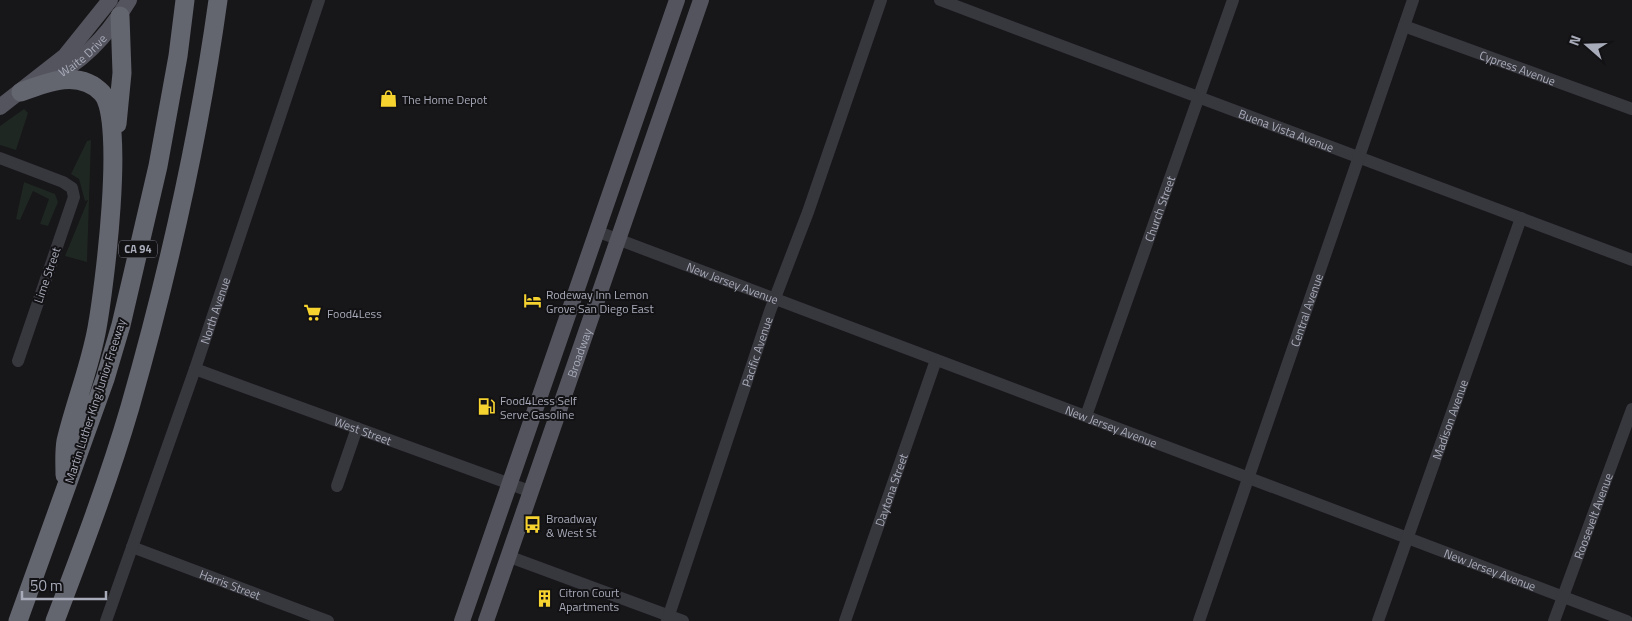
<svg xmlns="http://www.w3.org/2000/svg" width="1632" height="621" viewBox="0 0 1632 621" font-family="'Titillium Web',sans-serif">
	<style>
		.green { fill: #1e2721 }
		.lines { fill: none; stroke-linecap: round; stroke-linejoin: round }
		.minor { stroke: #37373e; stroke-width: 12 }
		.major { stroke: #53545d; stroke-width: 16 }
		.highway { stroke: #63656f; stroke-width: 19 }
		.labels { text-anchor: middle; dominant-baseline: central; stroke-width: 4; stroke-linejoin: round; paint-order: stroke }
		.shield { fill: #121114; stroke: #7b7d88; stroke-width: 1 }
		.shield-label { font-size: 11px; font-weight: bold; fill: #a8abb9 }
		.street-label { font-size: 12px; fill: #a8abb9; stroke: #121114 }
		.poi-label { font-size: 12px; fill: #a8abb9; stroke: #121114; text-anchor: start }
	</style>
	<rect width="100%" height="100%" fill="#171619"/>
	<path class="green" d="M 24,109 L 28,113 L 16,150 L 0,145 L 0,126 Z
		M 91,140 L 87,262 L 65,256 L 88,200 L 85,201 L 79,179 L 71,174 L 87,141 Z
		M 24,182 L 55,194 L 58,202 L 48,226 L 40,224 L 49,199 L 33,191 L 20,220 L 16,219 Z"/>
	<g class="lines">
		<g class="minor">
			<path id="s1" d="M 940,0 L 1632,260"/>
			<path id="s2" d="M 1404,26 L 1632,109"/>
			<path d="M 0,158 L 63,182 L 72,188 L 74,197 L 18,361"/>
			<path id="s3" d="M 596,231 L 1627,621"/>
			<path id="s4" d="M 195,369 L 532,492"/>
			<path id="s5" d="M 1086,416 L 1233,0"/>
			<path d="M 337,486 L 357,428"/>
			<path id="s6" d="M 132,547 L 328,621"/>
			<path d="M 510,557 L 683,621"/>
			<path id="s7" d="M 106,621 L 195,369 L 319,0"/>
			<path id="s8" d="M 667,621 L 770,311 L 808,212 L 881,0"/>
			<path id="s9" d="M 845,621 L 936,360"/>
			<path id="s10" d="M 1199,621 L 1413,0"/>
			<path id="s11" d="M 1378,621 L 1521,218"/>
			<path id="s12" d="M 1554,621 L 1632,409"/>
		</g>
		<g class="major">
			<path id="s13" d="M 48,79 C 84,62 109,34 129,0"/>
			<path d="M 0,107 L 65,56 L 110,0"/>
			<path d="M 462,621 L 677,0"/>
			<path id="s14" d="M 486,621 L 701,0"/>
		</g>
		<path class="highway" d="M 21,92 C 47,82 80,69 102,93 C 126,120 104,289 97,328 C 90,367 75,403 66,441 C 64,452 65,464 65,475
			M 117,124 L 122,73 L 120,16
			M 18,621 L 105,379 L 121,325 L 158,166 L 178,56 L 185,0
			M 55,621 C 82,550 109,479 130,407 C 168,274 199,137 218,0"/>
	</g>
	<defs>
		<symbol id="shop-bare" viewBox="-9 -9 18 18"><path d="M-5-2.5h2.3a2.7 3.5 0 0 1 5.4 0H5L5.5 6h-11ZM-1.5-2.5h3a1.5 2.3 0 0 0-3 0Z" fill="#f7d330" stroke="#121114" stroke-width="2.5" paint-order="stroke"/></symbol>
		<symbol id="hotel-bare" viewBox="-9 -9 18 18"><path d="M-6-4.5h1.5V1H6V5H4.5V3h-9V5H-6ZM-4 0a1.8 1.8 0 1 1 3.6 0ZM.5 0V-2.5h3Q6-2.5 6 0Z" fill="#f7d330" stroke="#121114" stroke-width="2.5" paint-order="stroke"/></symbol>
		<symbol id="supermarket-bare" viewBox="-9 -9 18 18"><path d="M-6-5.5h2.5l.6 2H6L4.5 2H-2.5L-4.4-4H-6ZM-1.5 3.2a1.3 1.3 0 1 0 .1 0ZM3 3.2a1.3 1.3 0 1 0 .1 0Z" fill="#f7d330" stroke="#121114" stroke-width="2.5" paint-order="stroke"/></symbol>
		<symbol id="fuel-bare" viewBox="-9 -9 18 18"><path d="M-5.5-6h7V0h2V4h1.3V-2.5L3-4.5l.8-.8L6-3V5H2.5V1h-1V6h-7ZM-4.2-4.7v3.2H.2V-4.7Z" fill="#f7d330" stroke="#121114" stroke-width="2.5" paint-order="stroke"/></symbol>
		<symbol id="bus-bare" viewBox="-9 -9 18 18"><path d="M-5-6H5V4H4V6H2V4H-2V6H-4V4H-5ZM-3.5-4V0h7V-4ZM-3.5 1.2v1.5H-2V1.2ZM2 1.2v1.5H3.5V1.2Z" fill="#f7d330" stroke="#121114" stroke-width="2.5" paint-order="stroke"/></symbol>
		<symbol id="building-bare" viewBox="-9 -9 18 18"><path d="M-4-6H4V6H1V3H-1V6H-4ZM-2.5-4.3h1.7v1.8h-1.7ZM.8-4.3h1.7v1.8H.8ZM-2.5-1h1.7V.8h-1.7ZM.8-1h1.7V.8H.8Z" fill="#f7d330" stroke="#121114" stroke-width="2.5" paint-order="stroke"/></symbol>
	</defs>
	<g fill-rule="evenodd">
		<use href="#shop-bare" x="376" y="86" width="25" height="25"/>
		<use href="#hotel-bare" x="520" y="288" width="25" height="25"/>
		<use href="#supermarket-bare" x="300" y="300" width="25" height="25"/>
		<use href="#fuel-bare" x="474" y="394" width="25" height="25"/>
		<use href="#bus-bare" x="520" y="512" width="25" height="25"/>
		<use href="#building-bare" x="532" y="586" width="25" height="25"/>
	</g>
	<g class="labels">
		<rect class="shield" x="119" y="240.5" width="38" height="17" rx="4"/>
		<g class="shield-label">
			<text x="138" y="249">CA 94</text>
		</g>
		<g class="street-label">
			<text stroke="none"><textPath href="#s13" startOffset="42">Waite Drive</textPath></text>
			<text stroke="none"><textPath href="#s2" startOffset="121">Cypress Avenue</textPath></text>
			<text stroke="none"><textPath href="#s1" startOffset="370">Buena Vista Avenue</textPath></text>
			<text stroke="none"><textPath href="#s5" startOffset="220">Church Street</textPath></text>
			<text transform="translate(47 275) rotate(-71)">Lime Street</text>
			<text stroke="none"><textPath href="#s3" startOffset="146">New Jersey Avenue</textPath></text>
			<text stroke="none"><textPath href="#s7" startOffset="329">North Avenue</textPath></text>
			<text stroke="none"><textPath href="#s10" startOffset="329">Central Avenue</textPath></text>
			<text stroke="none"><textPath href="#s8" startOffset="284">Pacific Avenue</textPath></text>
			<text stroke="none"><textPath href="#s14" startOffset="284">Broadway</textPath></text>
			<text transform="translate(95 401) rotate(-72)">Martin Luther King Junior Freeway</text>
			<text stroke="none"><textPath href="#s11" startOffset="214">Madison Avenue</textPath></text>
			<text stroke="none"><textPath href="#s3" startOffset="551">New Jersey Avenue</textPath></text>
			<text stroke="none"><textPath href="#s4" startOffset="179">West Street</textPath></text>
			<text stroke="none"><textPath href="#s9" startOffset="139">Daytona Street</textPath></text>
			<text stroke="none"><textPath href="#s12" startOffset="112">Roosevelt Avenue</textPath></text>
			<text stroke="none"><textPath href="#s3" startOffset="956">New Jersey Avenue</textPath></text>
			<text stroke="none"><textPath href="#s6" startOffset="105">Harris Street</textPath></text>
		</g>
		<g class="poi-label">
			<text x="402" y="99">The Home Depot</text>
			<text x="546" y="294">Rodeway Inn Lemon<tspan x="546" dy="14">Grove San Diego East</tspan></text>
			<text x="327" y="313">Food4Less</text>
			<text x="500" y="400">Food4Less Self<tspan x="500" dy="14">Serve Gasoline</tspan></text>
			<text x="546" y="518">Broadway<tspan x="546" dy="14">&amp; West St</tspan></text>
			<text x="559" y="592">Citron Court<tspan x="559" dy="14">Apartments</tspan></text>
		</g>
	</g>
	<g transform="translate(1587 45) rotate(290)" stroke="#121114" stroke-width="4" paint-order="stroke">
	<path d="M0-4L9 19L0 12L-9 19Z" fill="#a8abb9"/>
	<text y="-8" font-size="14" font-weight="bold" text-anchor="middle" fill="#a8abb9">N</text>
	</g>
	<path d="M22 591v8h84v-8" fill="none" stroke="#a8abb9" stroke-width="2.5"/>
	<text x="30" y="591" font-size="15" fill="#a8abb9" stroke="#121114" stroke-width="4" paint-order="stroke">50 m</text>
</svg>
